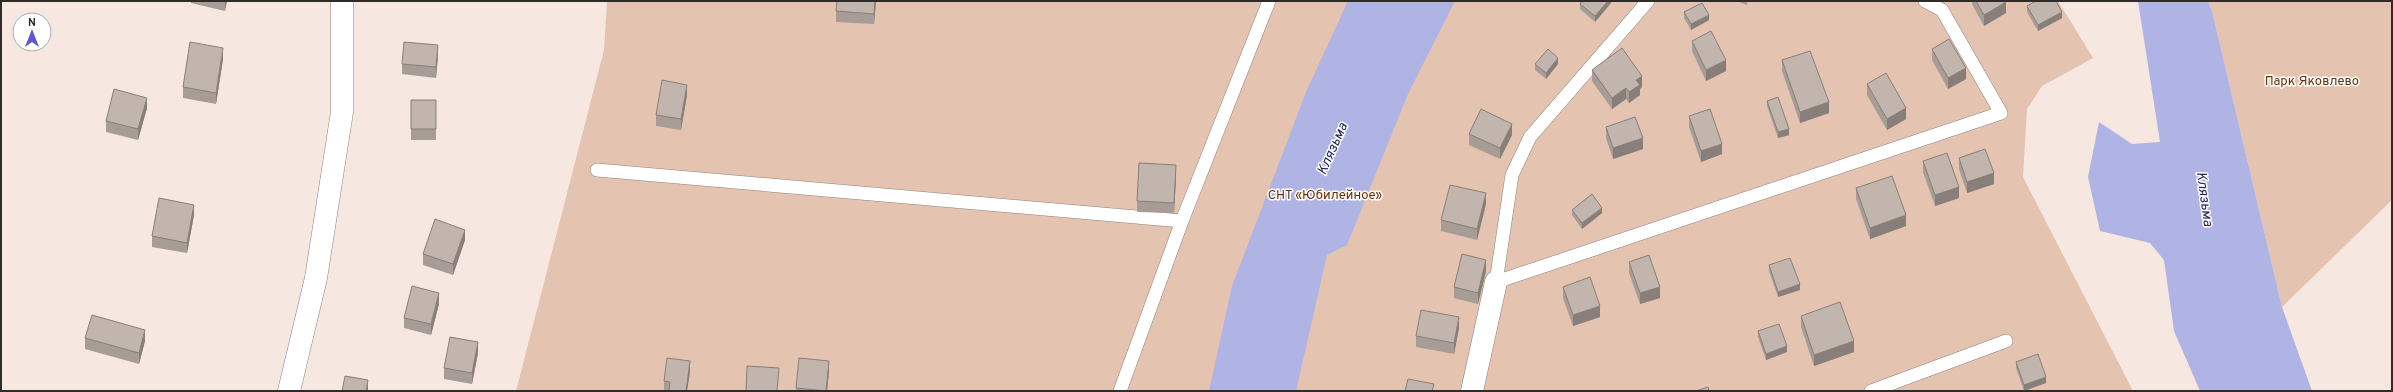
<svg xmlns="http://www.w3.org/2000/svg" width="2393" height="392" viewBox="0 0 2393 392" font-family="Overpass,sans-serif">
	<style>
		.green { fill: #e4c3b0 }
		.water { fill: #b0b4e5 }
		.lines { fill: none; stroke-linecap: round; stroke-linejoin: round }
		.lane-casing { stroke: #8d827b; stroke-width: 14 }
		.street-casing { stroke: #8d827b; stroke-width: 23 }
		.secondary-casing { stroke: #8d827b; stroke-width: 23 }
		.lane { stroke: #fff; stroke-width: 13 }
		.street { stroke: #fff; stroke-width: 22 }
		.secondary { stroke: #fff; stroke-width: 22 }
		.wall { fill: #a79c96 }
		.shaded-wall { fill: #887f7a }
		.building { fill: #c2b5ae; stroke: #887f7a }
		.labels { text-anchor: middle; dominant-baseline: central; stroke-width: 3; stroke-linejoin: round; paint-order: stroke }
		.park-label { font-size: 13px; fill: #6a2e00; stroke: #fff }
		.water-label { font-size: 14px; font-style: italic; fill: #292660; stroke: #fff }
	</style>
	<rect width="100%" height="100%" fill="#f6e8e1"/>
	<path class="green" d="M 607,1 L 2058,1 L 2093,58 L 2042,86 L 2027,109 L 2023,177 L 2133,391 L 516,391 L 604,50 Z
		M 2208,1 L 2392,1 L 2392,200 L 2282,307 L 2212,11 Z"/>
	<path class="water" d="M 1348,1 L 1455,1 L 1408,94 L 1347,245 L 1327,255 L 1296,391 L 1209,391 L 1232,286 L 1306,92 Z
		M 2138,1 L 2208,1 L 2212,11 L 2282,307 L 2312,391 L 2200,391 L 2174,331 L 2164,260 L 2150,243 L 2100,231 L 2088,177 L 2099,122 L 2132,144 L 2160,142 Z"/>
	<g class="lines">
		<defs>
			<path id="lane" d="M 1648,1 L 1530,137 L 1512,175 L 1496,282 L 2001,113 L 1942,10 L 1925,1
				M 597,170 L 1182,221
				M 1120,391 L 1182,221 L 1269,1
				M 1871,391 L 2006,341"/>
			<path id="street" d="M 1472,391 L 1496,282"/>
			<path id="secondary" d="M 289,391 L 316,278 L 342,112 L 342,1"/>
		</defs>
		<use href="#lane" class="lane-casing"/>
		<use href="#street" class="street-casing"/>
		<use href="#secondary" class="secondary-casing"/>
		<use href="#lane" class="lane"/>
		<use href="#street" class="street"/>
		<use href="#secondary" class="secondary"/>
	</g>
	<path class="wall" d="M 191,1 L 227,1 L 225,11 L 191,3 Z
		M 876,1 L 874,24 L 836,22 L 836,11 Z
		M 1611,1 L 1611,3 L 1595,22 L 1580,9 L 1580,4 Z
		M 1736,1 L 1748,1 L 1747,5 Z
		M 1972,1 L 2005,1 L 2006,13 L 1984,26 L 1972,4 Z
		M 2027,6 L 2062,18 L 2038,31 L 2027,12 Z
		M 1684,12 L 1709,20 L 1691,30 L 1684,18 Z
		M 1692,41 L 1726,71 L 1706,81 L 1692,51 Z
		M 1932,49 L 1966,79 L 1948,89 L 1932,60 Z
		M 438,56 L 436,78 L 402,74 L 402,64 Z
		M 223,59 L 216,104 L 183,98 L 183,87 Z
		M 1782,60 L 1829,113 L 1800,123 L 1782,71 Z
		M 1535,64 L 1558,64 L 1546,79 L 1535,70 Z
		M 1592,70 L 1642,87 L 1640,89 L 1640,95 L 1629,103 L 1626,99 L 1612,109 L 1592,81 Z
		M 1867,84 L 1906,119 L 1887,130 L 1867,95 Z
		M 687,95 L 681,130 L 656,126 L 656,115 Z
		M 411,100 L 436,100 L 436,140 L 411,140 Z
		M 1767,101 L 1789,135 L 1778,138 L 1767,106 Z
		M 147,108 L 138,140 L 106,132 L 106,121 Z
		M 1689,116 L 1722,154 L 1701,162 L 1689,127 Z
		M 1606,127 L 1643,149 L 1613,159 L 1606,138 Z
		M 1469,134 L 1512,135 L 1500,159 L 1469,145 Z
		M 1959,158 L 1994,184 L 1967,193 L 1959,169 Z
		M 1923,161 L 1959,198 L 1935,206 L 1923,172 Z
		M 1176,176 L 1174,213 L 1137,212 L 1137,201 Z
		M 1856,188 L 1906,226 L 1870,239 L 1856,199 Z
		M 1486,204 L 1477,240 L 1441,231 L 1441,220 Z
		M 1572,210 L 1602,213 L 1582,229 L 1572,215 Z
		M 194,215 L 187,253 L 152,247 L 152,236 Z
		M 465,240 L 453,275 L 423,265 L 423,254 Z
		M 1629,262 L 1660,298 L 1640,304 L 1629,273 Z
		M 1769,265 L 1800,290 L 1778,297 L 1769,271 Z
		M 1486,271 L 1478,304 L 1454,298 L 1454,287 Z
		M 1563,287 L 1600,317 L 1573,326 L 1563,298 Z
		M 439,304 L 431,335 L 404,328 L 404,318 Z
		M 1801,316 L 1854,352 L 1814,366 L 1801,327 Z
		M 2392,323 L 2392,337 L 2391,335 L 2391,324 Z
		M 1459,328 L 1454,354 L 1416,347 L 1416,336 Z
		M 1758,331 L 1787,352 L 1766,360 L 1758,337 Z
		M 85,338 L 145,341 L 139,364 L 85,349 Z
		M 478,353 L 472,384 L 444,379 L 444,368 Z
		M 2016,362 L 2046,383 L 2024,391 L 2016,368 Z
		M 690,372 L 687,391 L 664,391 L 664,381 Z
		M 829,372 L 827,391 L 796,391 L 796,388 Z"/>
	<path class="shaded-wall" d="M 225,1 L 227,1 L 225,11 Z
		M 875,1 L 876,1 L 874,24 L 874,14 Z
		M 1608,1 L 1611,1 L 1611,3 L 1595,22 L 1595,16 Z
		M 2006,2 L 2006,13 L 1984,26 L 1984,15 Z
		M 2062,12 L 2062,18 L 2038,31 L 2038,25 Z
		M 1709,15 L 1709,20 L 1691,30 L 1691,24 Z
		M 438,45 L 438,56 L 436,78 L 436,67 Z
		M 223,48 L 223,59 L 216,104 L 216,93 Z
		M 1558,58 L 1558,64 L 1546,79 L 1546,73 Z
		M 1726,60 L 1726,71 L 1706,81 L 1706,70 Z
		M 1966,68 L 1966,79 L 1948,89 L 1948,78 Z
		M 1642,76 L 1642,87 L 1640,89 L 1640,95 L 1629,103 L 1629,92 L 1636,80 Z
		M 687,85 L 687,95 L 681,130 L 681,119 Z
		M 1626,88 L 1626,99 L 1612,109 L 1612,98 Z
		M 147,98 L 147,108 L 138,140 L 138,129 Z
		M 1829,102 L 1829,113 L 1800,123 L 1800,112 Z
		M 1906,108 L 1906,119 L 1887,130 L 1887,119 Z
		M 1512,124 L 1512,135 L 1500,159 L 1500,148 Z
		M 1789,129 L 1789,135 L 1778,138 L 1778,132 Z
		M 1643,138 L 1643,149 L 1613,159 L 1613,148 Z
		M 1722,144 L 1722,154 L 1701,162 L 1701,151 Z
		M 1176,165 L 1176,176 L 1174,213 L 1174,203 Z
		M 1994,173 L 1994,184 L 1967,193 L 1967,182 Z
		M 1959,187 L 1959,198 L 1935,206 L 1935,195 Z
		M 1486,193 L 1486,204 L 1477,240 L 1477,229 Z
		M 194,205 L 194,215 L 187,253 L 187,243 Z
		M 1602,208 L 1602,213 L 1582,229 L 1582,223 Z
		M 1906,215 L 1906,226 L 1870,239 L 1870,228 Z
		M 465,230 L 465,240 L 453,275 L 453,264 Z
		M 1486,260 L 1486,271 L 1478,304 L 1478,293 Z
		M 1800,284 L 1800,290 L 1778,297 L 1778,292 Z
		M 1660,287 L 1660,298 L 1640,304 L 1640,293 Z
		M 439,293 L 439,304 L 431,335 L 431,324 Z
		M 1600,306 L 1600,317 L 1573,326 L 1573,315 Z
		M 1459,317 L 1459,328 L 1454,354 L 1454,343 Z
		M 145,330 L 145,341 L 139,364 L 139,353 Z
		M 1854,341 L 1854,352 L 1814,366 L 1814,355 Z
		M 478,342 L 478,353 L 472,384 L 472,373 Z
		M 1787,346 L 1787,352 L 1766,360 L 1766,354 Z
		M 690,361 L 690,372 L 687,391 L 686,391 Z
		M 829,361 L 829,372 L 827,391 L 826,391 Z
		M 2046,377 L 2046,383 L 2024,391 L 2024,385 Z
		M 368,380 L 368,391 L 366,391 Z"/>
	<path class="building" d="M 837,1 L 875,1 L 874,14 L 836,11 Z
		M 1582,1 L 1608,1 L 1595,16 L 1580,4 Z
		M 1976,1 L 2005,1 L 2006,2 L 1984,15 Z
		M 2036,1 L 2056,1 L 2062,12 L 2038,25 L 2027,6 Z
		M 1702,3 L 1709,15 L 1691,24 L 1684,12 Z
		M 1711,31 L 1726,60 L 1706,70 L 1692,41 Z
		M 1949,39 L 1966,68 L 1948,78 L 1932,49 Z
		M 190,42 L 223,48 L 216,93 L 183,87 Z
		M 404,42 L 438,45 L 436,67 L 402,64 Z
		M 1622,48 L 1642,76 L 1636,80 L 1640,85 L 1629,92 L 1626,88 L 1612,98 L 1592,70 Z
		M 1548,49 L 1558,58 L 1546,73 L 1535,64 Z
		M 1810,51 L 1829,102 L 1800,112 L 1782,60 Z
		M 1886,73 L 1906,108 L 1887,119 L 1867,84 Z
		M 662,80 L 687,85 L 681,119 L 656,115 Z
		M 114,89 L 147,98 L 138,129 L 106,121 Z
		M 1778,97 L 1789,129 L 1778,132 L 1767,101 Z
		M 411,100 L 436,100 L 436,129 L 411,129 Z
		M 1481,109 L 1512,124 L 1500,148 L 1469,134 Z
		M 1710,109 L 1722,144 L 1701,151 L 1689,116 Z
		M 1635,117 L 1643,138 L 1613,148 L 1606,127 Z
		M 1985,149 L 1994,173 L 1967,182 L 1959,158 Z
		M 1947,153 L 1959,187 L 1935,195 L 1923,161 Z
		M 1139,163 L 1176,165 L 1174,203 L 1137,201 Z
		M 1892,176 L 1906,215 L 1870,228 L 1856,188 Z
		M 1450,185 L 1486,193 L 1477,229 L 1441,220 Z
		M 1592,194 L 1602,208 L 1582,223 L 1572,210 Z
		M 159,198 L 194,205 L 187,243 L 152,236 Z
		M 435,219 L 465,230 L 453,264 L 423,254 Z
		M 1462,254 L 1486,260 L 1478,293 L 1454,287 Z
		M 1649,255 L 1660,287 L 1640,293 L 1629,262 Z
		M 1790,258 L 1800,284 L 1778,292 L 1769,265 Z
		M 1590,277 L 1600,306 L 1573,315 L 1563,287 Z
		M 412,286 L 439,293 L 431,324 L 404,318 Z
		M 1840,302 L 1854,341 L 1814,355 L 1801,316 Z
		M 1421,310 L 1459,317 L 1454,343 L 1416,336 Z
		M 92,315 L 145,330 L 139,353 L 85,338 Z
		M 1779,324 L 1787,346 L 1766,354 L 1758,331 Z
		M 450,337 L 478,342 L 472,373 L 444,368 Z
		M 2038,354 L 2046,377 L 2024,385 L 2016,362 Z
		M 667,358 L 690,361 L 686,391 L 669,391 L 670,382 L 664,381 Z
		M 799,358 L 829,361 L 826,391 L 796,388 Z
		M 747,366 L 779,368 L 777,391 L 746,391 Z
		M 345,376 L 368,380 L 366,391 L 342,391 Z
		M 1408,379 L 1434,384 L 1432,391 L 1405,391 Z
		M 1708,387 L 1709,391 L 1696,391 Z"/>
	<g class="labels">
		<g class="park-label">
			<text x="2312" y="82">Парк Яковлево</text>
			<text x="1325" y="196">СНТ «Юбилейное»</text>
		</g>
		<g class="water-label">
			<text transform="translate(1333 149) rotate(-66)">Клязьма</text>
			<text transform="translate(2204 199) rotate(82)">Клязьма</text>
		</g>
	</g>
	<rect width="2393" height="392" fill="none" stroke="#302b29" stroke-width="4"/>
	<g transform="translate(32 32)"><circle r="19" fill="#ffffff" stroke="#acaaa9"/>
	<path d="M0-3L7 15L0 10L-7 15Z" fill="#5e57d0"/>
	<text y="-6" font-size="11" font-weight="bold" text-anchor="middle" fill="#302b29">N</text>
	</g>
</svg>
